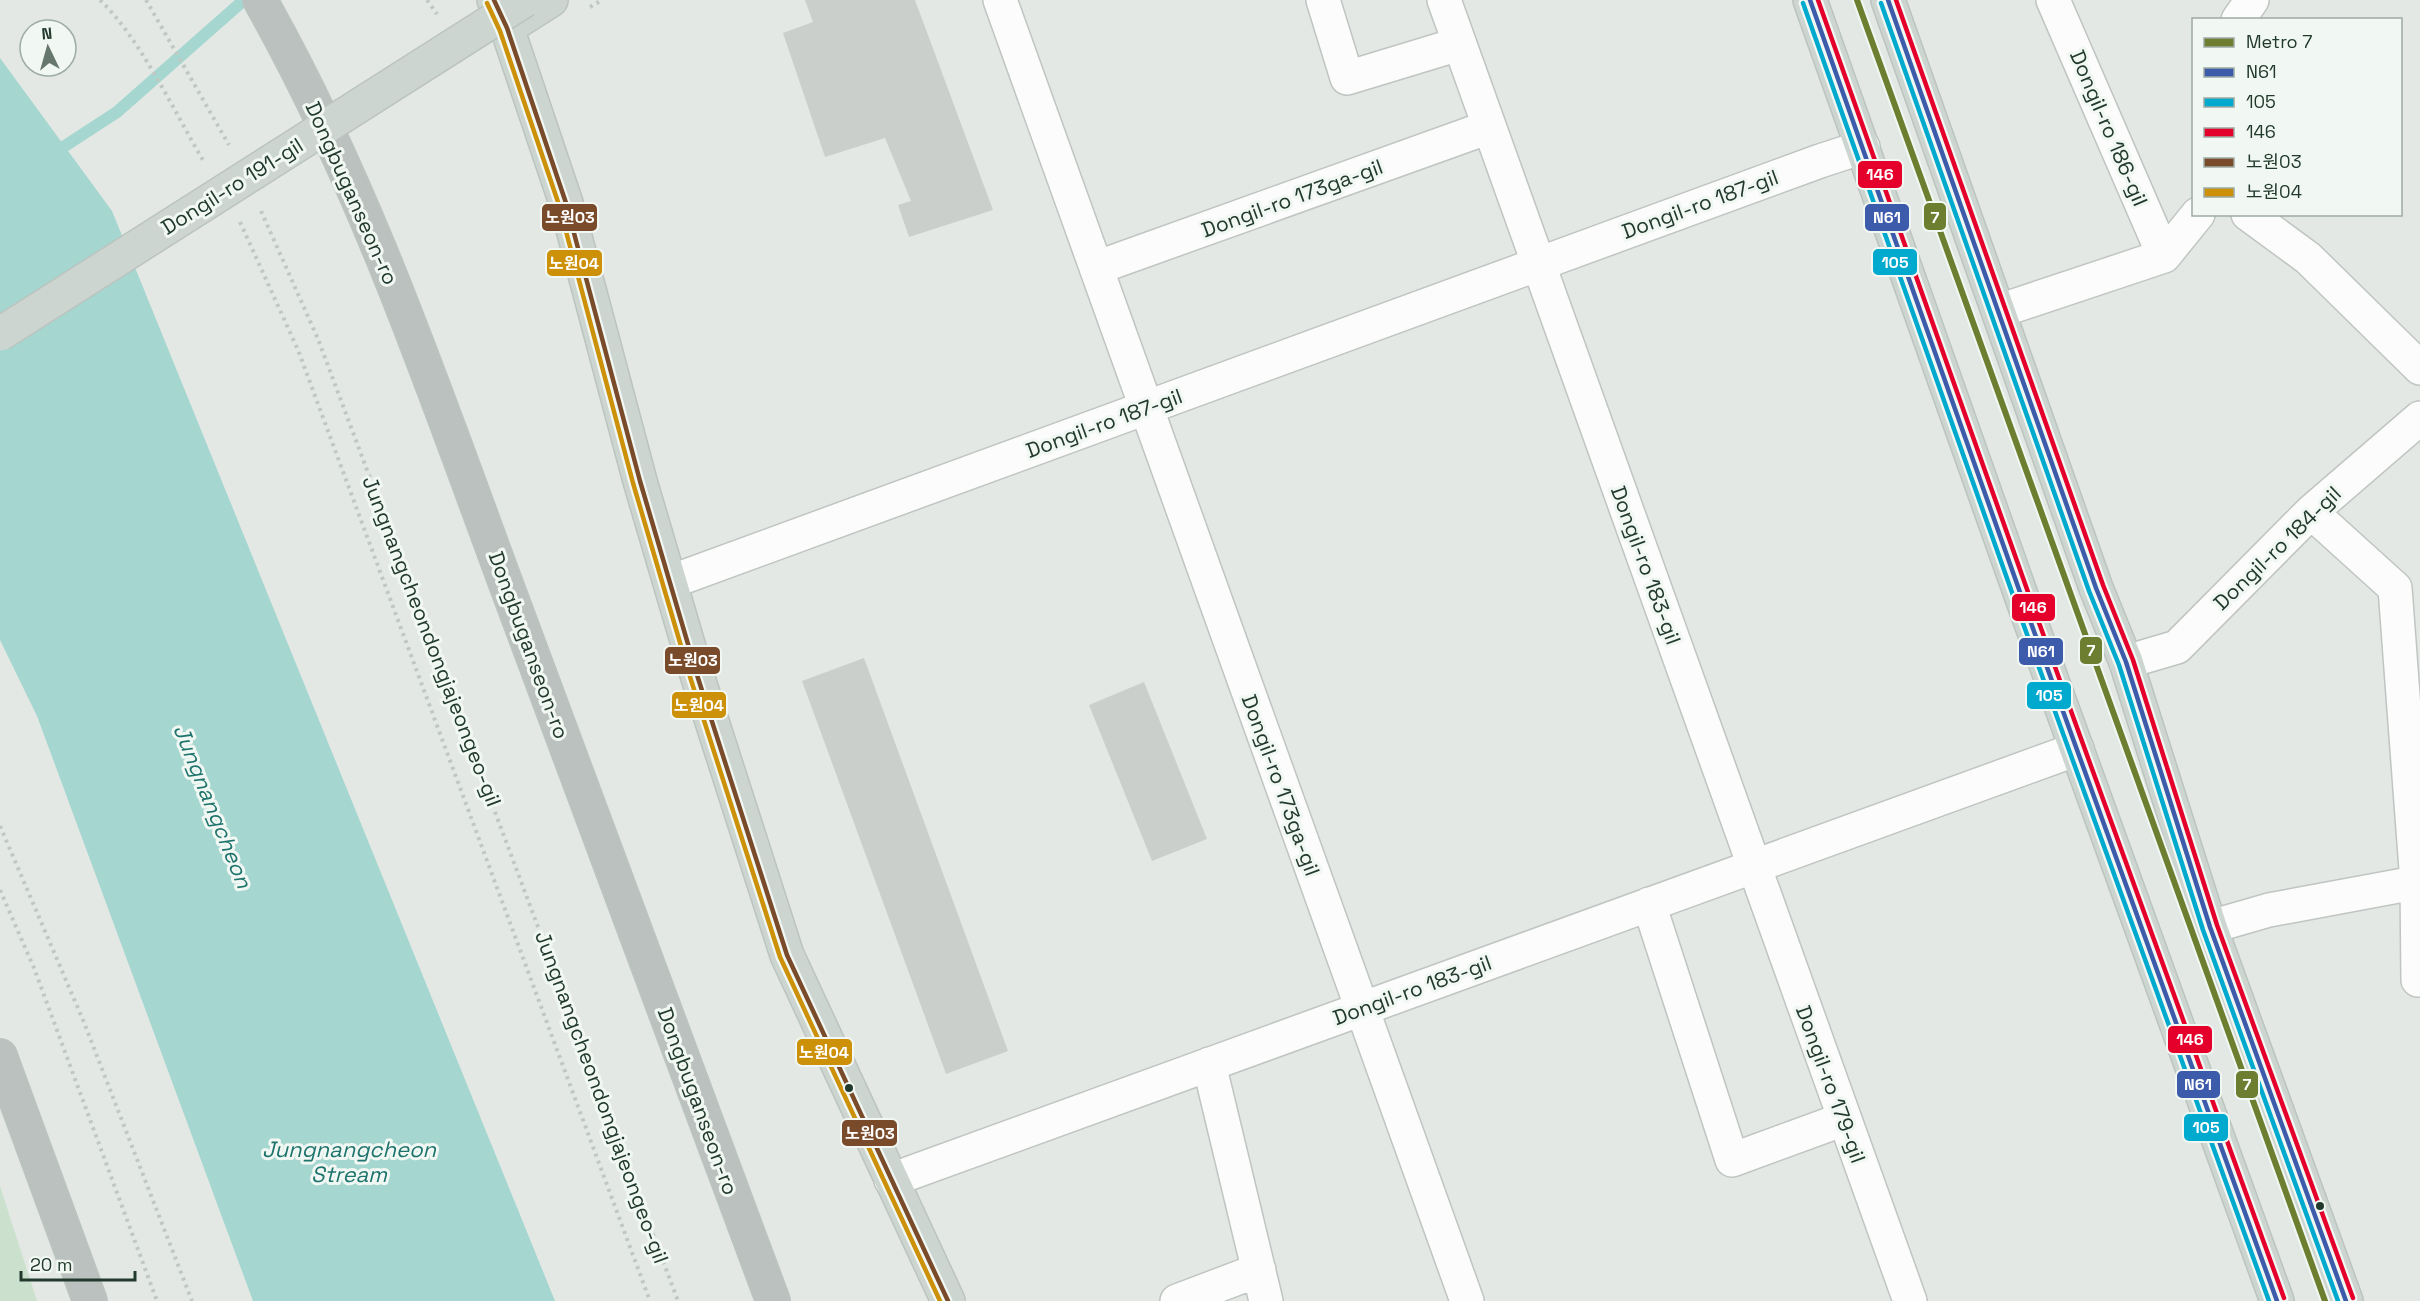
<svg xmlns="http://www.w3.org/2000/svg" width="2420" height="1301" viewBox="0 0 2420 1301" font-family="'Space Grotesk','Noto Sans KR',sans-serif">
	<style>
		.green { fill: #cce1cd }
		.water { fill: #a5d6d0 }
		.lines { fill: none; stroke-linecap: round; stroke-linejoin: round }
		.stream { stroke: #a5d6d0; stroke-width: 12 }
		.building { fill: #cacfcc }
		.minor-casing { stroke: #c0c5c1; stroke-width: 36 }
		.major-casing { stroke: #bcc4c0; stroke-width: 36 }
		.highway-casing { stroke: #bcc4c0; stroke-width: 36 }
		.path { stroke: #c0c8c3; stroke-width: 4; stroke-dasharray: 3 4.5; stroke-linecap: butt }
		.minor { stroke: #fbfcfb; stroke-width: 33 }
		.major { stroke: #cdd5d0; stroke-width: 33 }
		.highway { stroke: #bac1be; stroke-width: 33 }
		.major-bridge-casing { stroke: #bcc4c0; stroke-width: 36; stroke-linecap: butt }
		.major-bridge { stroke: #cdd5d0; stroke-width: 33 }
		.bus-1-casing { stroke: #f1f7f2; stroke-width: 9 }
		.bus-2-casing { stroke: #f1f7f2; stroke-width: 9 }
		.bus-3-casing { stroke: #f1f7f2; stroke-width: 9 }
		.bus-4-casing { stroke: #f1f7f2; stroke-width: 9 }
		.bus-5-casing { stroke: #f1f7f2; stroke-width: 9 }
		.bus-1 { stroke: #3d5bab; stroke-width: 4.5 }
		.bus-2 { stroke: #00a9ce; stroke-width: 4.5 }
		.bus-3 { stroke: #e4002b; stroke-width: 4.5 }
		.bus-4 { stroke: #7a4b2a; stroke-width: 4.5 }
		.bus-5 { stroke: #cc9009; stroke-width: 4.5 }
		.metro-1-casing { stroke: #f1f7f2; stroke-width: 10 }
		.metro-1 { stroke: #6e7e31; stroke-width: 6 }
		.bus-dot { fill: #223a2e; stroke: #f1f7f2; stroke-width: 2 }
		.labels { text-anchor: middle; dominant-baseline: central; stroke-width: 6; stroke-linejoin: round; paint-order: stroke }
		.street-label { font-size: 21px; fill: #223a2e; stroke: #f1f7f2 }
		.water-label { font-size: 22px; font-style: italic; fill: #1e746d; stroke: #f1f7f2 }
		.line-badge { stroke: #f1f7f2; stroke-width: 2 }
		.badge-label { font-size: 16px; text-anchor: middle; font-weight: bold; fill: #fff }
	</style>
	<rect width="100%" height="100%" fill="#e3e8e4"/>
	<path class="green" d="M 0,1186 L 37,1301 L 0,1301 Z"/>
	<path class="water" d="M 0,58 L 112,211 L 555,1301 L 253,1301 L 37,716 L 0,640 Z"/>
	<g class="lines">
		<path class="stream" d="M 51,155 L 117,112 L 244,0"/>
	</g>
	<path class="building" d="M 805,0 L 915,0 L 993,210 L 909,237 L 898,205 L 911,201 L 885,138 L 825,157 L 783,33 L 813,22 Z
		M 864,658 L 1008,1051 L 946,1074 L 802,681 Z
		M 1144,682 L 1207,839 L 1152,861 L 1089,705 Z"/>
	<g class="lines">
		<defs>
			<path id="minor" d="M 1000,0 L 1467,1301
				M 1323,0 L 1347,78 L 1459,44
				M 1444,0 L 1910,1301
				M 2053,0 L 2164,256
				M 2238,20 L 2252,0
				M 2248,214 L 2308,258 L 2420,368
				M 1096,268 L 1489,127
				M 1999,311 L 2164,256 L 2198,214
				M 2311,512 L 2395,588 L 2417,883 L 2418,980 L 2420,980
				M 670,582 L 1820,161 L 1863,147
				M 2126,662 L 2177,647 L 2311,512 L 2420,418
				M 1649,904 L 1732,1160 L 1844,1119
				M 2210,927 L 2269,910 L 2420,882
				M 1209,1064 L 1266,1301
				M 891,1180 L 2077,749
				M 1177,1301 L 1259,1270"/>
			<path id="major" d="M 494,0 L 507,28 L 566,203 L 640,481 L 698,678 L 787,955 L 948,1301
				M 1810,0 L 2027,612 L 2277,1301
				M 1888,0 L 2096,588 L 2126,662 L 2210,927 L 2346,1301
				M 507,28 L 551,0"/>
			<path id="highway" d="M 260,0 C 363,182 431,381 503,576 C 593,818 683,1059 773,1301
				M 0,1056 L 90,1301"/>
		</defs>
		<use href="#minor" class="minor-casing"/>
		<use href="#major" class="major-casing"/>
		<use href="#highway" class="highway-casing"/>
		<path class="path" d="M 100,0 C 140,38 175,113 204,162
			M 146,0 L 229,145
			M 427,0 L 437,14
			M 590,7 L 602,0
			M 261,211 L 318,339 L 678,1301
			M 240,222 L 298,350 L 650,1301
			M 0,826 L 83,1020 L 192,1301
			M 0,890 L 34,968 L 157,1301"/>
		<use href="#minor" class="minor"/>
		<use href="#major" class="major"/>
		<use href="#highway" class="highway"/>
		<defs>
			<path id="major-bridge" d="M 0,334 L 525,0"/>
		</defs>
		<use href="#major-bridge" class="major-bridge-casing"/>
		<use href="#major-bridge" class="major-bridge"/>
		<defs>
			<path id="bus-1" d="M 1810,0 L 2027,612 L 2277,1301
				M 1888,0 L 2096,588 L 2126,662 L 2210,927 L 2346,1301"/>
			<path id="bus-2" d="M 1803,3 L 2020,615 L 2269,1301
				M 1881,3 L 2089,591 L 2119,665 L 2203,930 L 2338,1301"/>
			<path id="bus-3" d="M 1818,0 L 2034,609 L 2284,1298
				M 1896,0 L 2103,585 L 2133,660 L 2217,925 L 2353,1298"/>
			<path id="bus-4" d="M 494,0 L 507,28 L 566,203 L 640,481 L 698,678 L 787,955 L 948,1301"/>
			<path id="bus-5" d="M 487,3 L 500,31 L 559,205 L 633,483 L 691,680 L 780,957 L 940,1301"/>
		</defs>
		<use href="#bus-1" class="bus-1-casing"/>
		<use href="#bus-2" class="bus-2-casing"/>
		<use href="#bus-3" class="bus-3-casing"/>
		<use href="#bus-4" class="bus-4-casing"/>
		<use href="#bus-5" class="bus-5-casing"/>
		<use href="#bus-1" class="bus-1"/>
		<use href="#bus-2" class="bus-2"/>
		<use href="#bus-3" class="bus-3"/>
		<use href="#bus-4" class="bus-4"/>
		<use href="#bus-5" class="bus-5"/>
		<defs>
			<path id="metro-1" d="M 1857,0 L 2325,1301"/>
		</defs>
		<use href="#metro-1" class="metro-1-casing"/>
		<use href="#metro-1" class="metro-1"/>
	</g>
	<g class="bus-dot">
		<circle cx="849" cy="1088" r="5"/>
		<circle cx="2320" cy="1206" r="5"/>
	</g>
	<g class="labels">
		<g class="street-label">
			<text transform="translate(2109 128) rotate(67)">Dongil-ro 186-gil</text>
			<text transform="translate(232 186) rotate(-32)">Dongil-ro 191-gil</text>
			<text transform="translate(352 193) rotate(66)">Dongbuganseon-ro</text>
			<text transform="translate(1292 198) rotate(-20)">Dongil-ro 173ga-gil</text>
			<text transform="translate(1700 204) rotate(-20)">Dongil-ro 187-gil</text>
			<text transform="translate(1104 423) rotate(-20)">Dongil-ro 187-gil</text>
			<text transform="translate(2277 548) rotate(-44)">Dongil-ro 184-gil</text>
			<text transform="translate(1646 565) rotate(70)">Dongil-ro 183-gil</text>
			<text transform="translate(432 641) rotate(69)">Jungnangcheondongjajeongeo-gil</text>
			<text transform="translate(529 645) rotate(70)">Dongbuganseon-ro</text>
			<text transform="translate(1281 785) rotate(70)">Dongil-ro 173ga-gil</text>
			<text transform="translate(1412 990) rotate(-20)">Dongil-ro 183-gil</text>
			<text transform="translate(1831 1084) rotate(70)">Dongil-ro 179-gil</text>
			<text transform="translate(602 1097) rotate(70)">Jungnangcheondongjajeongeo-gil</text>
			<text transform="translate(698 1101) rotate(70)">Dongbuganseon-ro</text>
		</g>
		<g class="water-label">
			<text transform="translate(213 806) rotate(68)">Jungnangcheon</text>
			<text x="349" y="1149">Jungnangcheon<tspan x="349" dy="25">Stream</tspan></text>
		</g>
	</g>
	<g class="line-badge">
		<rect x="1857" y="160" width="46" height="29" rx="6" fill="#e4002b"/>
		<rect x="1923" y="202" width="24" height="29" rx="6" fill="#6e7e31"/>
		<rect x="1864" y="203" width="46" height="29" rx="6" fill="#3d5bab"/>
		<rect x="541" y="203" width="57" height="29" rx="6" fill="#7a4b2a"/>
		<rect x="1872" y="248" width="46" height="28" rx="6" fill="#00a9ce"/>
		<rect x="546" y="249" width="57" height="28" rx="6" fill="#cc9009"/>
		<rect x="2011" y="593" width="45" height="29" rx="6" fill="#e4002b"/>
		<rect x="2079" y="636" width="24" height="29" rx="6" fill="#6e7e31"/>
		<rect x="2018" y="637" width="46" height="29" rx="6" fill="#3d5bab"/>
		<rect x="664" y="646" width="57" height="29" rx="6" fill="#7a4b2a"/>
		<rect x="2026" y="681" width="46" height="29" rx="6" fill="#00a9ce"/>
		<rect x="671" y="691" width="56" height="28" rx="6" fill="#cc9009"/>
		<rect x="2167" y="1025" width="46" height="29" rx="6" fill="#e4002b"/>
		<rect x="796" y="1038" width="57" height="28" rx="6" fill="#cc9009"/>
		<rect x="2235" y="1070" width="24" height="29" rx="6" fill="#6e7e31"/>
		<rect x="2176" y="1070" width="45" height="29" rx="6" fill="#3d5bab"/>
		<rect x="2183" y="1113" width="46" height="29" rx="6" fill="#00a9ce"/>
		<rect x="841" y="1119" width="57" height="28" rx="6" fill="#7a4b2a"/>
	</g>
	<g class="badge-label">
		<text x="1880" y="180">146</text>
		<text x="1935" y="223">7</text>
		<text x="1887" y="223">N61</text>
		<text x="570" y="223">노원03</text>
		<text x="1895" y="268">105</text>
		<text x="574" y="269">노원04</text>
		<text x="2033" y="613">146</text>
		<text x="2091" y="656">7</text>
		<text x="2041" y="657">N61</text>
		<text x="693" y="666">노원03</text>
		<text x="2049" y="701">105</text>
		<text x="699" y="711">노원04</text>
		<text x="2190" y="1045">146</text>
		<text x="824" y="1058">노원04</text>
		<text x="2247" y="1090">7</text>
		<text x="2198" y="1090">N61</text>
		<text x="2206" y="1133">105</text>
		<text x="870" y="1139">노원03</text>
	</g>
	<rect x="2192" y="18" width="210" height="198" fill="#f1f7f2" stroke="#9eaba4" stroke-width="1.5"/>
	<rect x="2204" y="38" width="30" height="9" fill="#6e7e31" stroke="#9eaba4" stroke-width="1.5"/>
	<text x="2246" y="48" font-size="18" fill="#223a2e">Metro 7</text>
	<rect x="2204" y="68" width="30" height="9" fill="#3d5bab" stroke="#9eaba4" stroke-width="1.5"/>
	<text x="2246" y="78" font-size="18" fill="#223a2e">N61</text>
	<rect x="2204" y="98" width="30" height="9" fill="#00a9ce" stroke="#9eaba4" stroke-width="1.5"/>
	<text x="2246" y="108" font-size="18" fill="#223a2e">105</text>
	<rect x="2204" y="128" width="30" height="9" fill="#e4002b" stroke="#9eaba4" stroke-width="1.5"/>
	<text x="2246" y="138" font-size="18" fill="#223a2e">146</text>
	<rect x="2204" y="158" width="30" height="9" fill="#7a4b2a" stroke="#9eaba4" stroke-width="1.5"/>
	<text x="2246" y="168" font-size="18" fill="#223a2e">노원03</text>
	<rect x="2204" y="188" width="30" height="9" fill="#cc9009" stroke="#9eaba4" stroke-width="1.5"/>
	<text x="2246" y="198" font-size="18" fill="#223a2e">노원04</text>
	<g transform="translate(48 48) rotate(355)"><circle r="28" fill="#f1f7f2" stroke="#9eaba4" stroke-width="1.5"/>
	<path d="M0-4.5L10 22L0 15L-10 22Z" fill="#66776e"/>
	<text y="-9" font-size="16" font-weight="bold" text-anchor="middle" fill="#223a2e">N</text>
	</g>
	<path d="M21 1271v9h114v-9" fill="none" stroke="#223a2e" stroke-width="3"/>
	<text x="30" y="1271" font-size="18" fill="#223a2e" stroke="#f1f7f2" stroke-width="4.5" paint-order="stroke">20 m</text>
</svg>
